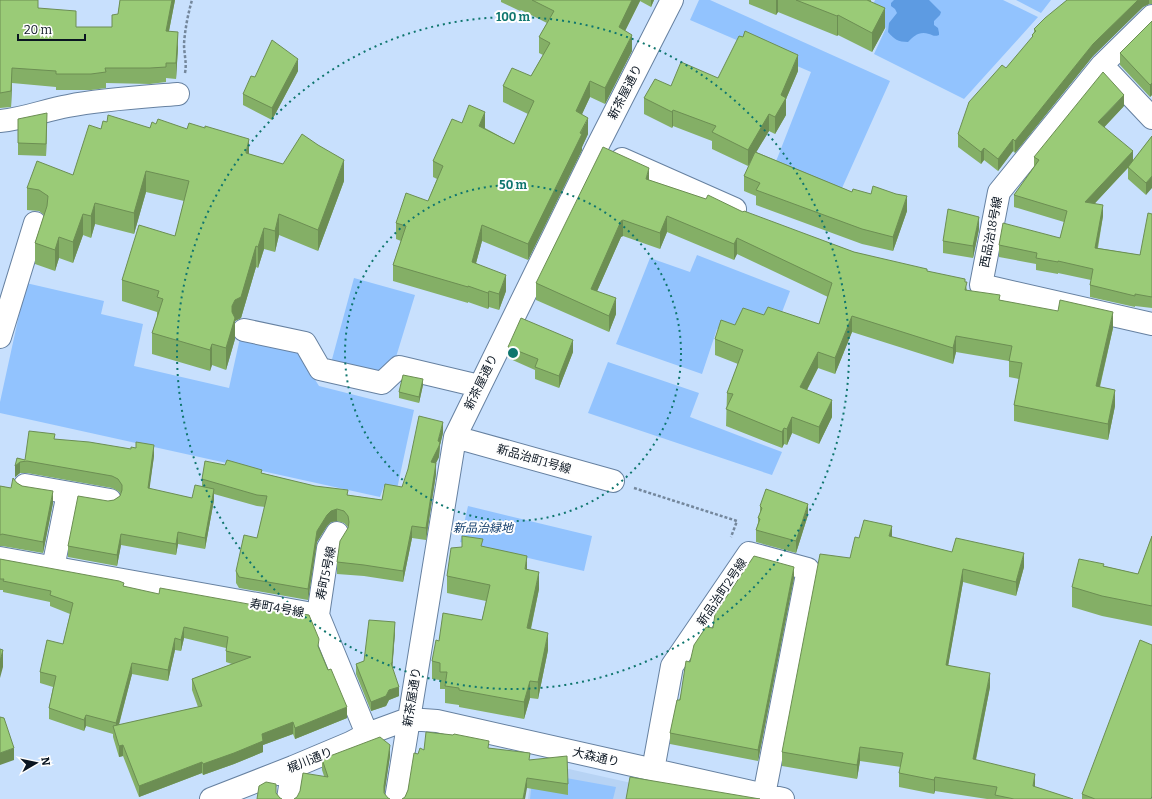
<svg xmlns="http://www.w3.org/2000/svg" width="1152" height="799" viewBox="0 0 1152 799" font-family="Bitter,'Noto Sans JP',serif">
	<style>
		.built { fill: #b7d3f4 }
		.green { fill: #92c3fe }
		.water { fill: #5d9be2 }
		.lines { fill: none; stroke-linecap: round; stroke-linejoin: round }
		.minor-casing { stroke: #6681a1; stroke-width: 24 }
		.path { stroke: #74879c; stroke-width: 2.5; stroke-dasharray: 3 2; stroke-linecap: butt }
		.minor { stroke: #fff; stroke-width: 22 }
		.wall { fill: #84af66; fill-rule: evenodd }
		.shaded-wall { fill: #6c8e53 }
		.building { fill: #9acb77; stroke: #6c8e53 }
		.ring { fill: none; stroke: #0f766e; stroke-width: 2; stroke-dasharray: 2 4 }
		.labels { text-anchor: middle; dominant-baseline: central; stroke-width: 4; stroke-linejoin: round; paint-order: stroke }
		.street-label { font-size: 12px; fill: #0a1521; stroke: #fefefe }
		.park-label { font-size: 12px; font-style: italic; fill: #133e6c; stroke: #fefefe }
		.centre { fill: #0f766e; stroke: #fefefe; stroke-width: 2 }
		.ring-label { font-size: 12px; text-anchor: middle; font-weight: bold; fill: #0f766e; stroke: #fefefe; stroke-width: 4; stroke-linejoin: round; paint-order: stroke }
	</style>
	<rect width="100%" height="100%" fill="#c8e0fd"/>
	<path class="built" d="M 533,761 L 703,799 L 528,799 Z"/>
	<path class="green" d="M 699,0 L 710,0 L 890,81 L 838,197 L 773,169 L 811,72 L 690,20 Z
		M 875,0 L 1003,0 L 1038,17 L 964,99 L 874,54 L 886,28 L 867,18 Z
		M 1016,0 L 1051,0 L 1041,13 Z
		M 697,255 L 790,291 L 779,320 L 733,335 L 717,329 L 702,374 L 616,344 L 650,258 L 690,272 Z
		M 354,278 L 415,295 L 396,357 L 376,373 L 331,363 Z
		M 26,283 L 104,301 L 101,314 L 143,324 L 134,366 L 229,388 L 240,338 L 297,351 L 319,386 L 414,410 L 397,489 L 384,486 L 380,497 L 0,413 L 0,402 Z
		M 608,362 L 699,393 L 690,417 L 782,452 L 772,475 L 588,413 Z
		M 468,506 L 592,536 L 584,571 L 460,542 Z
		M 533,772 L 616,787 L 613,799 L 530,799 Z"/>
	<path class="water" d="M 894,0 L 929,0 L 941,12 L 940,15 L 934,21 L 934,25 L 938,28 L 939,33 L 939,35 C 934,37 933,35 929,34 C 919,31 914,36 908,42 C 898,42 894,39 888,32 L 889,23 L 897,13 L 895,9 L 891,6 L 891,3 Z"/>
	<g class="lines">
		<defs>
			<path id="minor" d="M 1102,65 L 1152,16
				M 1152,118 L 1102,65 L 999,192 L 981,285 L 1152,324
				M 0,121 C 24,119 45,110 68,106 C 104,99 142,97 178,94
				M 622,159 L 735,209
				M 244,330 L 305,343 L 320,369 L 382,383 L 399,367 L 479,386
				M 0,337 L 35,223
				M 455,437 L 613,481
				M 25,485 L 110,500
				M 0,558 L 318,615 L 367,734
				M 53,568 L 68,493
				M 318,615 L 328,548 L 337,533
				M 653,770 L 672,666 L 749,553 L 808,569 L 764,795
				M 211,799 L 293,767 L 350,743 L 367,734 L 408,719 L 437,721 L 783,799
				M 288,799 L 293,767
				M 396,799 L 455,437 L 597,147 L 672,0"/>
		</defs>
		<use href="#minor" class="minor-casing"/>
		<path class="path" d="M 185,73 C 187,63 184,54 184,44 C 185,29 188,14 192,0
			M 634,488 L 737,521 L 731,537"/>
		<use href="#minor" class="minor"/>
	</g>
	<path class="wall" d="M 0,0 L 38,8 L 76,27 L 112,27 L 118,14 L 120,0 L 175,0 L 169,31 L 178,47 L 176,79 L 166,78 L 166,82 L 150,84 L 106,83 L 106,88 L 91,90 L 56,90 L 56,87 L 12,83 L 11,107 L 0,108 Z
		M 501,0 L 654,0 L 651,7 L 640,1 L 625,31 L 632,51 L 605,104 L 590,97 L 582,114 L 588,134 L 582,147 L 582,150 L 528,260 L 482,241 L 476,263 L 506,291 L 499,310 L 489,307 L 488,309 L 468,302 L 468,303 L 393,281 L 393,265 L 401,241 L 396,239 L 396,223 L 428,201 L 437,179 L 433,177 L 433,161 L 462,123 L 485,128 L 514,144 L 528,114 L 503,102 L 503,86 L 531,76 L 543,55 L 539,53 L 539,37 L 547,23 L 521,10 L 520,11 L 501,2 Z
		M 749,0 L 871,0 L 871,2 L 885,28 L 872,52 L 838,35 L 837,36 L 778,12 L 776,15 L 749,4 Z
		M 1067,0 L 1152,0 L 1152,4 L 1149,4 L 1143,7 L 1093,56 L 1015,153 L 1013,151 L 998,171 L 984,160 L 981,164 L 958,147 L 958,134 L 1006,68 L 1032,38 L 1032,35 L 1034,32 L 1034,29 Z
		M 1152,21 L 1152,95 L 1150,97 L 1120,65 L 1120,53 Z
		M 298,71 L 272,120 L 243,105 L 243,94 L 255,77 Z
		M 798,71 L 786,99 L 786,115 L 775,134 L 769,131 L 756,152 L 852,192 L 907,211 L 893,251 L 862,244 L 756,205 L 756,196 L 744,191 L 744,176 L 754,156 L 748,166 L 712,149 L 712,141 L 673,126 L 672,128 L 644,114 L 644,98 L 671,86 L 718,78 Z
		M 1124,106 L 1104,127 L 1133,161 L 1152,136 L 1146,195 L 1128,179 L 1128,168 L 1095,203 L 1103,216 L 1098,248 L 1140,255 L 1152,214 L 1152,308 L 1135,306 L 1135,307 L 1090,297 L 1090,285 L 1091,280 L 1058,273 L 1058,274 L 1036,270 L 1036,264 L 999,257 L 999,245 L 1060,238 L 1064,222 L 1014,207 L 1014,195 L 1034,167 L 1034,157 Z
		M 18,119 L 47,124 L 46,156 L 18,155 Z
		M 107,122 L 150,128 L 249,154 L 283,164 L 344,181 L 318,251 L 279,235 L 275,252 L 264,249 L 258,268 L 256,267 L 241,318 L 235,321 L 235,339 L 226,370 L 212,365 L 210,371 L 152,354 L 152,333 L 157,318 L 157,312 L 122,301 L 122,280 L 175,236 L 184,201 L 146,192 L 134,234 L 95,224 L 91,238 L 83,235 L 73,263 L 59,258 L 55,271 L 35,264 L 35,243 L 44,215 L 39,211 L 27,210 L 27,188 L 73,175 L 101,129 Z
		M 649,180 L 743,212 L 854,252 L 927,271 L 965,282 L 967,290 L 1000,300 L 1113,328 L 1100,387 L 1115,406 L 1108,440 L 1014,421 L 1014,405 L 1019,379 L 1009,377 L 1009,361 L 956,352 L 953,364 L 852,332 L 835,374 L 818,368 L 807,390 L 832,417 L 819,444 L 792,433 L 787,445 L 784,444 L 782,448 L 726,426 L 727,393 L 738,364 L 715,355 L 715,339 L 735,325 L 764,315 L 819,324 L 828,297 L 737,254 L 734,260 L 667,232 L 660,249 L 623,236 L 621,237 L 597,291 L 616,314 L 609,332 L 536,300 L 536,283 Z
		M 979,229 L 973,258 L 943,253 L 943,241 Z
		M 508,347 L 573,352 L 559,388 L 535,379 L 535,370 L 508,358 Z
		M 423,385 L 419,403 L 399,398 L 399,392 Z
		M 443,433 L 440,445 L 439,457 L 436,463 L 436,474 L 426,540 L 412,538 L 403,582 L 364,576 L 337,574 L 337,562 L 348,527 L 344,523 L 337,521 L 331,522 L 327,526 L 317,542 L 308,600 L 239,588 L 236,583 L 236,571 L 257,538 L 265,507 L 257,506 L 214,494 L 214,500 L 205,549 L 178,544 L 176,555 L 121,545 L 117,566 L 68,557 L 68,546 L 108,501 L 114,500 L 120,496 L 121,494 L 118,491 L 112,488 L 27,473 L 20,473 L 15,477 L 17,458 L 25,460 L 55,439 L 154,456 L 149,489 L 192,498 L 202,486 L 202,479 L 262,473 L 348,495 L 382,500 L 402,487 Z
		M 17,483 L 53,503 L 43,553 L 2,546 L 0,546 L 0,486 L 11,488 Z
		M 760,506 L 808,515 L 796,553 L 756,542 L 756,530 L 758,523 L 758,518 L 760,513 Z
		M 1152,536 L 1152,626 L 1102,616 L 1072,607 L 1072,587 L 1104,566 L 1138,574 Z
		M 892,537 L 952,552 L 1024,567 L 1016,596 L 963,582 L 948,665 L 990,687 L 976,760 L 1035,787 L 1073,799 L 987,799 L 935,791 L 934,794 L 899,787 L 899,773 L 901,767 L 860,761 L 857,779 L 782,766 L 782,752 L 850,558 L 859,538 Z
		M 483,546 L 527,569 L 539,589 L 531,629 L 548,650 L 538,699 L 530,698 L 524,719 L 459,707 L 459,705 L 445,703 L 445,689 L 440,689 L 440,680 L 432,679 L 432,661 L 439,641 L 482,620 L 486,601 L 447,593 L 447,576 Z
		M 0,559 L 124,586 L 319,648 L 347,718 L 295,739 L 293,734 L 263,745 L 263,752 L 234,764 L 203,775 L 202,773 L 139,797 L 123,756 L 119,757 L 113,737 L 113,734 L 86,726 L 84,731 L 49,719 L 49,708 L 53,687 L 40,683 L 40,672 L 63,644 L 70,614 L 50,606 L 50,602 L 3,592 L 3,590 L 0,590 ZM 184,638 L 226,648 L 226,662 L 232,664 L 192,679 L 192,690 L 198,707 L 119,725 L 132,674 L 168,681 L 175,650 L 181,651 Z
		M 794,578 L 758,761 L 670,744 L 670,733 L 690,662 L 713,628 Z
		M 395,632 L 392,668 L 399,696 L 389,700 L 386,706 L 371,711 L 356,674 L 356,664 L 364,661 Z
		M 489,748 L 530,760 L 568,784 L 568,795 L 527,788 L 405,797 L 408,790 L 418,754 L 424,750 Z
		M 390,756 L 384,793 L 324,776 L 322,770 L 322,759 Z
		M 1082,794 L 1152,799 L 1082,799 Z"/>
	<path class="shaded-wall" d="M 172,0 L 175,0 L 166,46 L 166,31 Z
		M 632,0 L 640,0 L 640,1 L 619,43 L 619,27 Z
		M 651,0 L 654,0 L 651,7 Z
		M 776,0 L 778,0 L 778,12 L 776,15 Z
		M 1138,0 L 1149,0 L 1149,4 L 1143,7 L 1093,56 L 1015,153 L 1015,141 L 1093,44 Z
		M 885,8 L 885,28 L 872,52 L 872,33 Z
		M 838,15 L 838,35 L 837,36 L 837,16 Z
		M 178,32 L 178,47 L 176,79 L 176,63 Z
		M 632,35 L 632,51 L 605,104 L 605,88 Z
		M 798,55 L 798,71 L 786,99 L 786,115 L 775,134 L 775,117 L 781,95 Z
		M 298,59 L 298,71 L 272,120 L 272,108 Z
		M 12,68 L 12,83 L 11,107 L 11,91 Z
		M 590,81 L 590,97 L 576,127 L 576,111 Z
		M 1152,83 L 1152,95 L 1150,97 L 1150,85 Z
		M 1124,95 L 1124,106 L 1098,134 L 1098,122 Z
		M 673,110 L 673,126 L 672,128 L 672,112 Z
		M 485,112 L 485,128 L 479,142 L 479,126 Z
		M 47,113 L 47,124 L 46,156 L 46,144 Z
		M 769,114 L 769,131 L 748,166 L 748,150 Z
		M 588,118 L 588,134 L 582,147 L 582,150 L 528,260 L 528,244 Z
		M 249,139 L 249,160 L 246,153 Z
		M 1013,139 L 1013,151 L 998,171 L 998,159 Z
		M 984,148 L 984,160 L 981,164 L 981,152 Z
		M 1133,151 L 1133,162 L 1085,214 L 1085,202 Z
		M 344,160 L 344,181 L 318,251 L 318,230 Z
		M 649,168 L 649,184 L 646,179 Z
		M 146,171 L 146,192 L 134,234 L 134,213 Z
		M 1152,176 L 1152,188 L 1146,195 L 1146,183 Z
		M 907,196 L 907,211 L 893,251 L 893,237 Z
		M 95,203 L 95,224 L 91,238 L 91,216 Z
		M 1103,205 L 1103,216 L 1095,260 L 1095,248 Z
		M 83,214 L 83,235 L 73,263 L 73,242 Z
		M 279,214 L 279,235 L 275,252 L 275,231 Z
		M 667,216 L 667,232 L 660,249 L 660,233 Z
		M 979,217 L 979,229 L 973,258 L 973,246 Z
		M 623,220 L 623,236 L 621,237 L 591,305 L 591,289 L 621,221 Z
		M 482,225 L 482,241 L 472,278 L 472,262 Z
		M 264,228 L 264,249 L 258,268 L 258,247 Z
		M 59,237 L 59,258 L 55,271 L 55,250 Z
		M 737,238 L 737,254 L 734,260 L 734,244 Z
		M 256,246 L 256,267 L 241,318 L 235,321 L 235,339 L 226,370 L 226,348 L 232,327 L 232,306 Z
		M 506,275 L 506,291 L 499,310 L 499,294 Z
		M 489,291 L 489,307 L 488,309 L 488,293 Z
		M 616,298 L 616,314 L 609,332 L 609,316 Z
		M 1113,312 L 1113,328 L 1096,402 L 1096,386 Z
		M 852,316 L 852,332 L 835,374 L 835,358 Z
		M 956,336 L 956,352 L 953,364 L 953,348 Z
		M 573,340 L 573,352 L 559,388 L 559,376 Z
		M 212,344 L 212,365 L 210,371 L 210,350 Z
		M 818,352 L 818,368 L 800,403 L 800,387 Z
		M 423,379 L 423,385 L 419,403 L 419,397 Z
		M 1115,390 L 1115,406 L 1108,440 L 1108,424 Z
		M 832,400 L 832,417 L 819,444 L 819,427 Z
		M 792,417 L 792,433 L 787,445 L 787,429 Z
		M 443,422 L 443,433 L 440,445 L 439,457 L 431,473 L 431,462 L 438,441 Z
		M 784,428 L 784,444 L 782,448 L 782,432 Z
		M 154,445 L 154,456 L 148,500 L 148,488 Z
		M 20,462 L 20,473 L 15,477 L 15,466 Z
		M 436,463 L 436,474 L 426,540 L 426,528 Z
		M 214,489 L 214,500 L 205,549 L 205,538 Z
		M 53,491 L 53,503 L 43,553 L 43,542 Z
		M 808,504 L 808,515 L 796,553 L 796,541 Z
		M 337,509 L 337,521 L 331,522 L 327,526 L 317,542 L 308,600 L 308,589 L 317,531 L 327,515 L 331,511 Z
		M 412,526 L 412,538 L 403,582 L 403,571 Z
		M 892,526 L 892,540 L 889,536 Z
		M 178,532 L 178,544 L 176,555 L 176,544 Z
		M 121,534 L 121,545 L 117,566 L 117,555 Z
		M 1024,553 L 1024,567 L 1016,596 L 1016,582 Z
		M 527,556 L 527,573 L 525,569 Z
		M 794,567 L 794,578 L 758,761 L 758,750 Z
		M 963,569 L 963,582 L 946,678 L 946,665 Z
		M 539,572 L 539,589 L 527,646 L 527,628 Z
		M 395,622 L 395,632 L 392,673 L 392,663 Z
		M 184,627 L 184,638 L 181,651 L 181,640 Z
		M 548,633 L 548,650 L 538,699 L 538,682 Z
		M 175,638 L 175,650 L 168,681 L 168,670 Z
		M 3,650 L 3,667 L 0,678 L 0,661 Z
		M 132,663 L 132,674 L 116,735 L 116,723 Z
		M 990,673 L 990,687 L 973,773 L 973,759 Z
		M 530,681 L 530,698 L 524,719 L 524,702 Z
		M 399,687 L 399,696 L 389,700 L 386,706 L 371,711 L 371,702 L 389,690 Z
		M 347,707 L 347,718 L 295,739 L 295,728 Z
		M 86,715 L 86,726 L 84,731 L 84,720 Z
		M 293,722 L 293,734 L 263,745 L 263,752 L 234,764 L 203,775 L 203,764 L 262,734 Z
		M 123,745 L 123,756 L 119,757 L 119,746 Z
		M 390,745 L 390,756 L 384,797 L 384,786 Z
		M 860,747 L 860,761 L 857,779 L 857,765 Z
		M 14,748 L 14,760 L 0,765 L 0,753 Z
		M 202,762 L 202,773 L 139,797 L 139,786 Z
		M 1035,774 L 1035,787 L 1033,786 Z
		M 935,777 L 935,791 L 934,794 L 934,780 Z
		M 527,778 L 527,788 L 525,799 L 523,799 Z"/>
	<path class="building" d="M 0,0 L 38,0 L 38,8 L 76,11 L 76,27 L 112,27 L 112,15 L 118,14 L 120,0 L 172,0 L 166,31 L 178,32 L 176,63 L 166,63 L 166,67 L 150,68 L 105,68 L 106,72 L 91,74 L 56,74 L 56,71 L 12,68 L 11,91 L 0,93 Z
		M 532,0 L 632,0 L 619,27 L 632,35 L 605,88 L 590,81 L 576,111 L 588,118 L 580,133 L 582,134 L 528,244 L 482,225 L 472,262 L 506,275 L 499,294 L 489,291 L 488,293 L 468,286 L 468,287 L 393,265 L 406,226 L 396,223 L 406,193 L 428,201 L 443,166 L 433,161 L 452,119 L 462,123 L 469,105 L 485,112 L 479,126 L 514,144 L 534,101 L 503,86 L 512,68 L 531,76 L 550,43 L 539,37 L 554,11 Z
		M 796,0 L 867,0 L 885,8 L 872,33 L 838,15 L 837,16 Z
		M 1067,0 L 1138,0 L 1093,44 L 1015,141 L 1013,139 L 998,159 L 984,148 L 981,152 L 958,134 L 969,102 L 1002,65 L 1006,68 L 1033,36 L 1032,35 L 1036,31 L 1034,29 L 1045,18 Z
		M 1152,21 L 1152,83 L 1150,85 L 1120,53 Z
		M 745,31 L 798,55 L 781,95 L 786,98 L 775,117 L 769,114 L 748,150 L 712,132 L 716,126 L 673,110 L 672,112 L 644,98 L 655,79 L 671,86 L 681,62 L 718,78 L 739,36 L 743,37 Z
		M 272,40 L 298,59 L 272,108 L 243,94 L 251,76 L 255,77 Z
		M 1103,72 L 1124,95 L 1098,122 L 1133,151 L 1085,202 L 1103,205 L 1095,248 L 1140,255 L 1148,213 L 1152,214 L 1152,297 L 1135,294 L 1135,296 L 1090,285 L 1093,269 L 1058,261 L 1058,262 L 1036,258 L 1037,253 L 999,245 L 1003,223 L 1060,238 L 1067,211 L 1014,195 L 1039,160 L 1034,157 Z
		M 47,113 L 46,144 L 18,143 L 18,119 Z
		M 108,115 L 150,128 L 152,122 L 156,124 L 158,119 L 187,129 L 189,123 L 205,128 L 205,126 L 249,139 L 246,153 L 283,164 L 302,134 L 318,145 L 344,160 L 318,230 L 279,214 L 275,231 L 264,228 L 258,247 L 256,246 L 241,297 L 235,300 L 232,306 L 232,312 L 235,318 L 226,348 L 212,344 L 210,350 L 152,333 L 163,299 L 157,297 L 159,291 L 122,280 L 139,225 L 175,236 L 189,181 L 146,171 L 134,213 L 95,203 L 91,216 L 83,214 L 73,242 L 59,237 L 55,250 L 35,243 L 47,206 L 48,196 L 39,190 L 27,188 L 37,161 L 73,175 L 89,125 L 101,129 L 103,121 L 107,122 Z
		M 1152,136 L 1152,176 L 1146,183 L 1128,167 Z
		M 603,147 L 649,168 L 646,179 L 706,199 L 708,195 L 743,212 L 744,211 L 854,252 L 927,269 L 927,271 L 965,279 L 965,282 L 967,282 L 965,290 L 1000,295 L 999,300 L 1058,311 L 1060,300 L 1113,312 L 1096,386 L 1115,390 L 1108,424 L 1014,405 L 1022,363 L 1009,361 L 1012,346 L 956,336 L 953,348 L 852,316 L 835,358 L 818,352 L 800,387 L 832,400 L 819,427 L 792,417 L 787,429 L 784,428 L 782,432 L 726,409 L 733,394 L 727,393 L 743,350 L 715,339 L 721,320 L 735,325 L 743,308 L 764,315 L 768,307 L 819,324 L 832,283 L 737,238 L 734,244 L 667,216 L 660,233 L 623,220 L 621,221 L 591,289 L 616,298 L 609,316 L 536,283 Z
		M 755,152 L 852,192 L 853,189 L 871,194 L 873,186 L 896,194 L 907,196 L 893,237 L 862,229 L 756,190 L 760,183 L 744,176 Z
		M 948,209 L 979,217 L 973,246 L 943,241 Z
		M 521,318 L 573,340 L 559,376 L 535,367 L 538,359 L 508,347 Z
		M 403,375 L 423,379 L 419,397 L 399,392 Z
		M 419,416 L 443,422 L 438,441 L 440,442 L 439,446 L 431,462 L 436,463 L 426,528 L 412,526 L 403,571 L 364,565 L 337,562 L 340,541 L 348,528 L 349,522 L 348,516 L 344,511 L 337,509 L 331,511 L 327,515 L 317,531 L 308,589 L 239,577 L 236,571 L 244,535 L 257,538 L 267,496 L 257,495 L 202,479 L 205,461 L 225,465 L 227,460 L 262,470 L 261,473 L 315,486 L 348,490 L 347,495 L 382,500 L 385,484 L 402,487 L 408,469 Z
		M 29,431 L 55,434 L 54,439 L 89,442 L 131,449 L 131,447 L 136,448 L 136,442 L 154,445 L 148,488 L 192,498 L 195,485 L 214,489 L 205,538 L 178,532 L 176,544 L 121,534 L 117,555 L 68,546 L 78,496 L 108,501 L 114,500 L 120,496 L 122,490 L 122,485 L 118,479 L 112,476 L 27,461 L 20,462 L 15,466 L 17,458 L 25,460 Z
		M 13,478 L 17,483 L 22,486 L 53,491 L 43,542 L 2,534 L 0,535 L 0,486 L 11,488 Z
		M 766,489 L 808,504 L 796,541 L 756,530 L 760,519 L 758,518 L 762,508 L 760,506 Z
		M 864,520 L 892,526 L 889,536 L 952,552 L 956,538 L 1024,553 L 1016,582 L 963,569 L 946,665 L 990,673 L 973,759 L 1035,774 L 1033,786 L 1073,799 L 1014,799 L 995,795 L 997,787 L 935,777 L 934,780 L 899,773 L 903,753 L 860,747 L 857,765 L 782,752 L 820,554 L 850,558 L 855,537 L 859,538 Z
		M 462,536 L 483,539 L 481,546 L 527,556 L 525,569 L 539,572 L 527,628 L 548,633 L 538,682 L 530,681 L 524,702 L 459,690 L 459,688 L 445,686 L 447,672 L 440,672 L 440,663 L 432,661 L 436,640 L 439,641 L 443,613 L 482,620 L 490,585 L 447,576 L 451,548 L 462,547 Z
		M 1152,536 L 1152,606 L 1102,596 L 1072,587 L 1079,559 L 1104,564 L 1103,566 L 1138,574 Z
		M 754,556 L 794,567 L 758,750 L 670,733 L 677,700 L 680,700 L 686,661 L 690,662 L 694,645 L 706,627 L 713,628 L 715,614 Z
		M 0,559 L 119,581 L 124,583 L 123,586 L 159,594 L 160,588 L 309,615 L 319,639 L 318,646 L 328,670 L 331,669 L 347,707 L 295,728 L 293,722 L 262,734 L 263,741 L 234,753 L 203,764 L 202,762 L 139,786 L 123,745 L 119,746 L 113,726 L 202,706 L 192,679 L 251,657 L 226,651 L 228,637 L 184,627 L 181,640 L 175,638 L 168,670 L 132,663 L 116,723 L 86,715 L 84,720 L 49,708 L 56,676 L 40,672 L 47,640 L 63,644 L 73,603 L 50,595 L 51,591 L 3,581 L 4,579 L 0,579 Z
		M 369,620 L 395,622 L 392,663 L 391,663 L 399,687 L 389,690 L 386,696 L 371,702 L 356,664 L 364,661 Z
		M 1140,640 L 1152,645 L 1152,796 L 1151,799 L 1095,799 L 1082,794 Z
		M 0,649 L 3,650 L 0,661 Z
		M 0,717 L 4,718 L 14,748 L 0,753 Z
		M 426,732 L 453,735 L 454,734 L 489,741 L 488,748 L 530,753 L 529,760 L 567,756 L 568,784 L 527,778 L 523,799 L 402,799 L 405,797 L 408,790 L 414,753 L 418,754 L 420,748 L 424,750 Z
		M 380,737 L 390,745 L 384,786 L 384,793 L 388,798 L 390,799 L 294,799 L 297,797 L 300,791 L 303,773 L 328,777 L 322,759 Z
		M 630,777 L 760,799 L 626,799 Z
		M 266,782 L 276,784 L 276,793 L 280,798 L 282,799 L 257,799 L 259,786 Z"/>
	<g class="ring">
		<circle cx="513" cy="353" r="168"/>
		<circle cx="513" cy="353" r="336"/>
	</g>
	<g class="labels">
		<g class="street-label">
			<text transform="translate(625 92) rotate(-63)">新茶屋通り</text>
			<text transform="translate(991 232) rotate(-79)">西品治18号線</text>
			<text transform="translate(481 382) rotate(-64)">新茶屋通り</text>
			<text transform="translate(534 459) rotate(16)">新品治町1号線</text>
			<text transform="translate(326 573) rotate(-78)">寿町5号線</text>
			<text transform="translate(722 592) rotate(-56)">新品治町2号線</text>
			<text transform="translate(277 608) rotate(10)">寿町4号線</text>
			<text transform="translate(412 697) rotate(-81)">新茶屋通り</text>
			<text transform="translate(596 757) rotate(13)">大森通り</text>
			<text transform="translate(310 760) rotate(-22)">梶川通り</text>
		</g>
		<g class="park-label">
			<text x="483" y="528">新品治緑地</text>
		</g>
	</g>
	<circle cx="513" cy="353" r="6" class="centre"/>
	<g class="ring-label">
		<text x="513" y="21">100 m</text>
		<text x="513" y="189">50 m</text>
	</g>
	<g transform="translate(36 763) rotate(81)" stroke="#fefefe" stroke-width="3" paint-order="stroke">
	<path d="M0-3L7 15L0 10L-7 15Z" fill="#0a1521"/>
	<text y="-6" font-size="11" font-weight="bold" text-anchor="middle" fill="#0a1521">N</text>
	</g>
	<path d="M18 34v6h67v-6" fill="none" stroke="#0a1521" stroke-width="2"/>
	<text x="24" y="34" font-size="12" fill="#0a1521" stroke="#fefefe" stroke-width="3" paint-order="stroke">20 m</text>
</svg>
